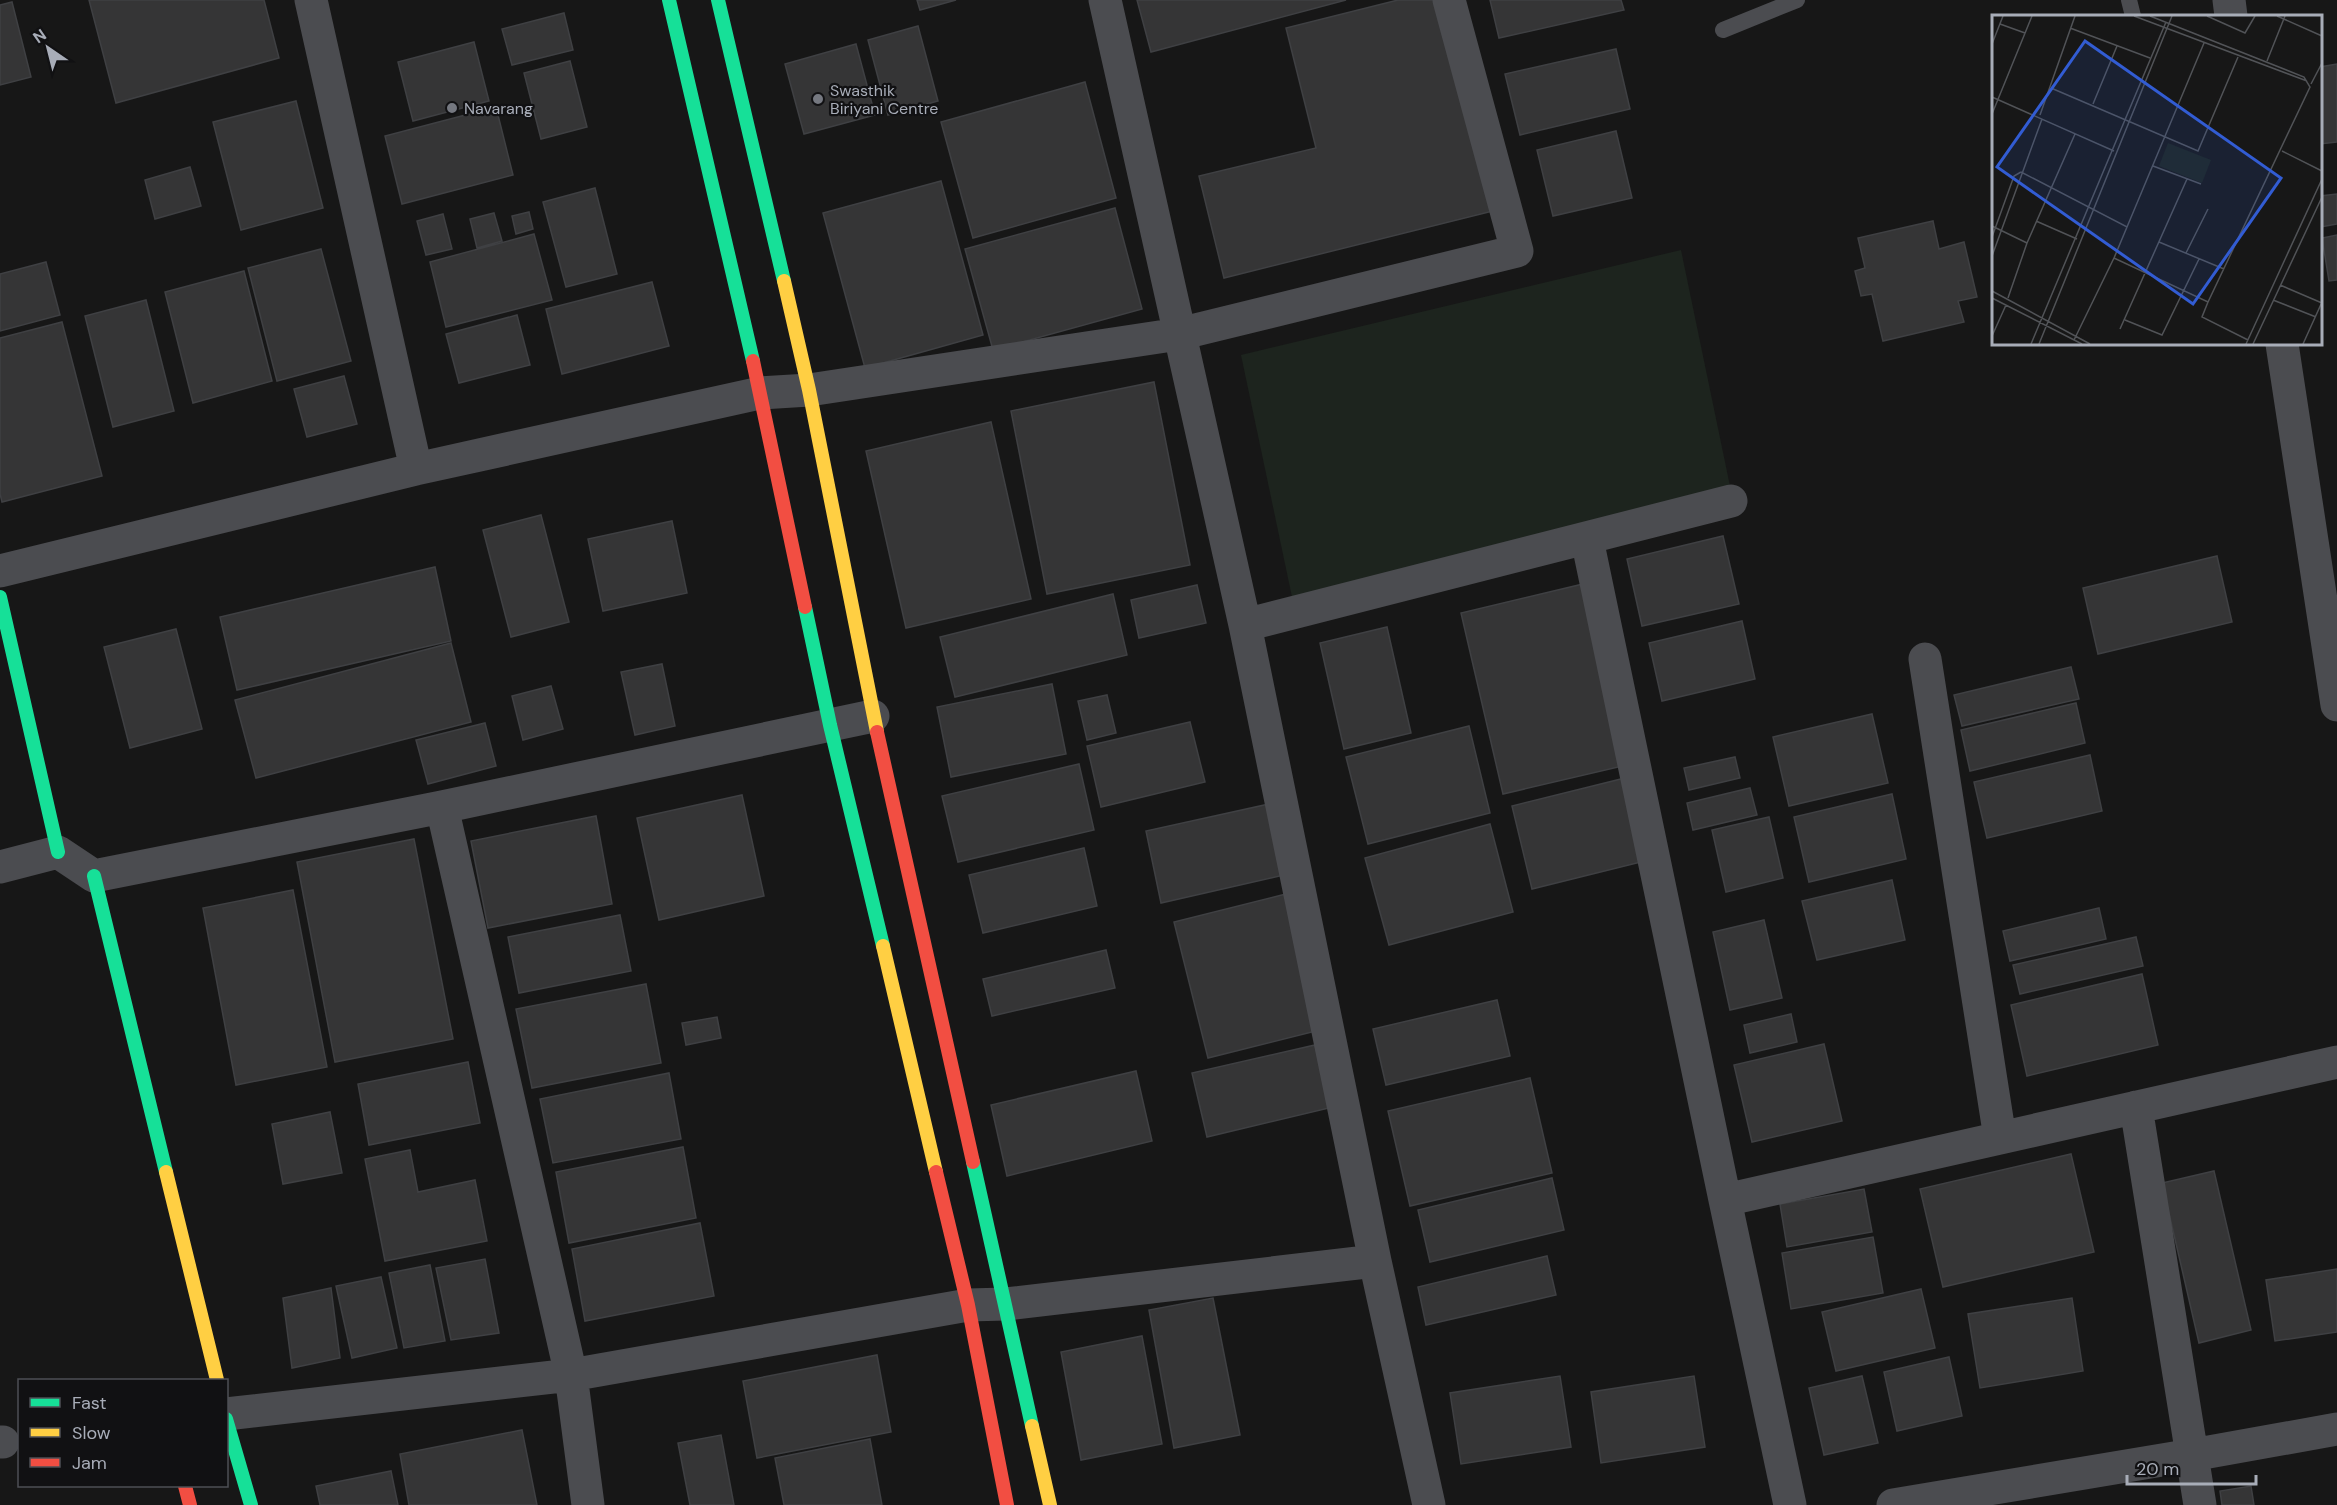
<svg xmlns="http://www.w3.org/2000/svg" width="2337" height="1505" viewBox="0 0 2337 1505" font-family="'DM Sans',sans-serif">
	<style>
		.green { fill: #1d241e }
		.building { fill: #353536; stroke: #3f4043; stroke-width: 1.5 }
		.lines { fill: none; stroke-linecap: round; stroke-linejoin: round }
		.lane { stroke: #4b4c50; stroke-width: 16 }
		.street { stroke: #4b4c50; stroke-width: 33 }
		.fast { stroke: #16e098; stroke-width: 14 }
		.slow { stroke: #ffcf43; stroke-width: 14 }
		.jam { stroke: #f24e42; stroke-width: 14 }
		.poi-dot { fill: #757880; stroke: #111113; stroke-width: 2 }
		.labels { text-anchor: middle; dominant-baseline: central; stroke-width: 4.5; stroke-linejoin: round; paint-order: stroke }
		.poi-label { font-size: 16px; fill: #a8adb8; stroke: #111113; text-anchor: start }
		.inset-road { fill: none; stroke: #515357; stroke-width: 1.5 }
		.view { fill: #325cd3; fill-opacity: 0.15; stroke: #325cd3; stroke-width: 3 }
		.inset-edge { fill: none; stroke: #a8adb8; stroke-width: 3 }
	</style>
	<rect width="100%" height="100%" fill="#171717"/>
	<path class="green" d="M 1681,250 L 1730,486 L 1292,597 L 1241,355 Z"/>
	<path class="building" d="M 89,0 L 264,0 L 279,58 L 116,103 Z
		M 917,0 L 956,0 L 920,10 Z
		M 1137,0 L 1346,0 L 1151,52 Z
		M 1398,0 L 1442,0 L 1493,211 L 1224,278 L 1199,176 L 1316,148 L 1286,28 Z
		M 1490,0 L 1621,0 L 1624,10 L 1499,38 Z
		M 12,2 L 31,77 L 0,85 L 0,5 Z
		M 564,13 L 573,50 L 512,65 L 502,29 Z
		M 918,26 L 938,101 L 888,115 L 868,40 Z
		M 474,42 L 489,101 L 413,121 L 398,62 Z
		M 856,44 L 875,115 L 804,134 L 785,64 Z
		M 1616,49 L 1630,109 L 1520,135 L 1505,74 Z
		M 570,61 L 587,127 L 541,139 L 524,73 Z
		M 2337,64 L 2337,142 L 2320,144 L 2320,67 Z
		M 1085,82 L 1116,198 L 973,238 L 941,122 Z
		M 296,101 L 323,208 L 241,230 L 213,122 Z
		M 496,107 L 513,175 L 402,204 L 385,136 Z
		M 1616,131 L 1632,198 L 1553,216 L 1537,150 Z
		M 190,167 L 201,206 L 155,219 L 145,180 Z
		M 941,181 L 983,335 L 865,368 L 823,213 Z
		M 595,188 L 617,274 L 566,287 L 543,202 Z
		M 2337,194 L 2337,224 L 2320,227 L 2320,196 Z
		M 1115,208 L 1142,309 L 993,350 L 965,249 Z
		M 529,212 L 533,229 L 516,234 L 512,216 Z
		M 494,213 L 502,241 L 477,248 L 470,219 Z
		M 443,214 L 452,249 L 426,255 L 417,221 Z
		M 1933,221 L 1939,249 L 1964,242 L 1977,297 L 1958,301 L 1964,322 L 1883,341 L 1872,294 L 1861,296 L 1855,271 L 1865,268 L 1858,238 Z
		M 534,234 L 552,300 L 446,327 L 430,262 Z
		M 2337,235 L 2337,280 L 2329,281 L 2322,238 Z
		M 321,249 L 351,361 L 277,381 L 248,268 Z
		M 46,262 L 60,315 L 0,331 L 0,274 Z
		M 244,271 L 272,381 L 193,403 L 165,292 Z
		M 652,282 L 669,346 L 562,374 L 546,309 Z
		M 146,300 L 174,411 L 113,427 L 85,316 Z
		M 517,315 L 530,365 L 459,383 L 446,334 Z
		M 62,322 L 102,476 L 2,502 L 0,494 L 0,338 Z
		M 344,376 L 357,424 L 307,437 L 294,389 Z
		M 1154,382 L 1190,565 L 1047,594 L 1011,411 Z
		M 991,422 L 1031,599 L 906,628 L 866,451 Z
		M 541,515 L 569,622 L 511,637 L 483,530 Z
		M 672,521 L 687,593 L 603,611 L 588,539 Z
		M 1723,536 L 1739,604 L 1642,626 L 1627,559 Z
		M 2217,556 L 2232,622 L 2098,654 L 2083,588 Z
		M 435,567 L 451,641 L 237,690 L 220,617 Z
		M 1583,584 L 1627,765 L 1503,794 L 1461,613 Z
		M 1197,585 L 1206,623 L 1139,638 L 1131,600 Z
		M 1113,594 L 1127,655 L 955,697 L 940,637 Z
		M 1742,621 L 1755,679 L 1662,701 L 1649,643 Z
		M 1387,627 L 1411,733 L 1344,749 L 1320,643 Z
		M 176,629 L 202,729 L 130,748 L 104,647 Z
		M 451,643 L 471,722 L 256,778 L 235,700 Z
		M 662,664 L 675,726 L 635,735 L 621,672 Z
		M 2071,667 L 2079,699 L 1962,726 L 1954,695 Z
		M 1052,684 L 1066,754 L 951,777 L 937,707 Z
		M 551,686 L 563,729 L 523,740 L 512,696 Z
		M 1107,695 L 1116,733 L 1087,740 L 1078,701 Z
		M 2076,703 L 2085,743 L 1970,771 L 1961,730 Z
		M 1872,714 L 1888,783 L 1789,806 L 1773,737 Z
		M 1190,722 L 1205,782 L 1101,807 L 1087,746 Z
		M 485,723 L 496,766 L 428,784 L 416,740 Z
		M 1469,726 L 1490,813 L 1368,844 L 1346,757 Z
		M 2090,755 L 2102,811 L 1987,838 L 1974,782 Z
		M 1735,757 L 1740,778 L 1689,790 L 1684,768 Z
		M 1079,764 L 1094,830 L 958,862 L 942,796 Z
		M 1625,778 L 1645,861 L 1532,889 L 1512,806 Z
		M 1750,788 L 1757,815 L 1693,830 L 1687,803 Z
		M 1892,794 L 1906,859 L 1809,882 L 1794,817 Z
		M 742,795 L 764,896 L 659,920 L 637,818 Z
		M 1269,804 L 1284,875 L 1161,903 L 1146,831 Z
		M 596,816 L 612,904 L 488,928 L 471,841 Z
		M 1769,817 L 1783,878 L 1726,892 L 1712,830 Z
		M 1490,824 L 1513,912 L 1389,945 L 1365,858 Z
		M 414,839 L 453,1039 L 335,1062 L 297,862 Z
		M 1084,848 L 1097,906 L 983,933 L 969,875 Z
		M 1892,880 L 1905,940 L 1817,960 L 1802,901 Z
		M 293,890 L 327,1067 L 236,1085 L 203,908 Z
		M 1286,894 L 1320,1030 L 1208,1058 L 1174,922 Z
		M 2099,908 L 2106,939 L 2010,961 L 2003,931 Z
		M 620,915 L 631,971 L 519,993 L 508,937 Z
		M 1764,920 L 1782,998 L 1730,1010 L 1713,932 Z
		M 2136,937 L 2143,966 L 2020,994 L 2013,965 Z
		M 1106,950 L 1115,988 L 992,1016 L 983,979 Z
		M 2142,974 L 2158,1045 L 2027,1076 L 2011,1005 Z
		M 646,984 L 661,1063 L 532,1088 L 516,1009 Z
		M 1497,1000 L 1510,1056 L 1386,1085 L 1373,1029 Z
		M 1791,1014 L 1797,1042 L 1750,1053 L 1744,1025 Z
		M 717,1017 L 721,1038 L 686,1045 L 682,1023 Z
		M 1824,1044 L 1842,1121 L 1752,1142 L 1734,1065 Z
		M 1315,1045 L 1329,1108 L 1207,1137 L 1192,1073 Z
		M 468,1062 L 480,1123 L 369,1145 L 358,1084 Z
		M 1136,1071 L 1152,1141 L 1007,1176 L 991,1105 Z
		M 669,1073 L 681,1139 L 553,1163 L 540,1099 Z
		M 1530,1078 L 1552,1173 L 1410,1206 L 1388,1111 Z
		M 330,1112 L 342,1173 L 283,1184 L 272,1124 Z
		M 683,1147 L 696,1218 L 569,1243 L 556,1172 Z
		M 410,1150 L 418,1192 L 475,1180 L 487,1241 L 385,1261 L 365,1159 Z
		M 2071,1154 L 2094,1252 L 1943,1287 L 1920,1189 Z
		M 2214,1171 L 2251,1330 L 2199,1343 L 2162,1183 Z
		M 1552,1178 L 1564,1230 L 1430,1262 L 1418,1210 Z
		M 1864,1189 L 1872,1232 L 1787,1247 L 1780,1204 Z
		M 700,1223 L 714,1296 L 585,1321 L 572,1249 Z
		M 1873,1237 L 1883,1293 L 1791,1309 L 1782,1253 Z
		M 1547,1256 L 1556,1295 L 1426,1325 L 1418,1287 Z
		M 485,1259 L 499,1333 L 451,1340 L 436,1268 Z
		M 430,1265 L 445,1341 L 404,1348 L 389,1273 Z
		M 2337,1269 L 2337,1332 L 2275,1341 L 2266,1280 Z
		M 381,1277 L 397,1348 L 352,1358 L 336,1286 Z
		M 331,1288 L 340,1358 L 292,1368 L 283,1298 Z
		M 1921,1289 L 1935,1348 L 1836,1371 L 1822,1312 Z
		M 1213,1298 L 1240,1435 L 1174,1448 L 1149,1310 Z
		M 2072,1298 L 2083,1371 L 1980,1388 L 1968,1314 Z
		M 1142,1336 L 1162,1444 L 1081,1460 L 1061,1352 Z
		M 877,1355 L 891,1432 L 757,1458 L 743,1381 Z
		M 1949,1357 L 1962,1416 L 1897,1431 L 1884,1372 Z
		M 1560,1376 L 1571,1447 L 1461,1464 L 1450,1393 Z
		M 1694,1376 L 1705,1447 L 1601,1463 L 1591,1392 Z
		M 1862,1376 L 1878,1443 L 1824,1455 L 1809,1388 Z
		M 522,1430 L 537,1505 L 409,1505 L 400,1454 Z
		M 721,1435 L 734,1505 L 690,1505 L 678,1443 Z
		M 870,1439 L 882,1505 L 784,1505 L 775,1458 Z
		M 391,1471 L 398,1505 L 320,1505 L 316,1486 Z
		M 2251,1486 L 2254,1505 L 2222,1505 L 2220,1491 Z"/>
	<g class="lines">
		<path class="lane" d="M 2129,0 L 2133,16
			M 1723,30 L 1797,0"/>
		<path class="street" d="M 311,0 L 416,469
			M 2229,0 L 2231,16
			M 2282,344 L 2337,705
			M 1587,539 L 1725,1200 L 1790,1505
			M 0,571 L 416,469 L 760,393 L 809,390 L 1179,334 L 1517,251 L 1449,0
			M 1245,625 L 1731,501
			M 1925,659 L 2000,1138
			M 442,807 L 571,1375 L 588,1505
			M 0,867 L 58,852 L 94,876 L 442,807 L 873,716
			M 2136,1107 L 2200,1505
			M 1725,1200 L 2337,1062
			M 1375,1261 L 1429,1505
			M 226,1414 L 571,1375 L 968,1305 L 1006,1304 L 1375,1261 L 1245,625 L 1105,0
			M 0,1442 L 3,1442
			M 1893,1505 L 2192,1455 L 2337,1429"/>
		<path class="fast" d="M 669,0 L 753,361
			M 718,0 L 784,281
			M 0,597 L 58,852
			M 805,607 L 830,725 L 883,946
			M 94,876 L 166,1172
			M 973,1162 L 1032,1426
			M 226,1419 L 251,1505"/>
		<path class="slow" d="M 784,281 L 809,390 L 877,732
			M 883,946 L 936,1172
			M 166,1172 L 217,1380
			M 1032,1426 L 1050,1505"/>
		<path class="jam" d="M 753,361 L 805,607
			M 877,732 L 973,1162
			M 936,1172 L 968,1305 L 1007,1505
			M 185,1486 L 190,1505"/>
	</g>
	<g class="poi-dot">
		<circle cx="818" cy="99" r="6"/>
		<circle cx="452" cy="108" r="6"/>
	</g>
	<g class="labels">
		<g class="poi-label">
			<text x="830" y="90">Swasthik<tspan x="830" dy="18">Biriyani Centre</tspan></text>
			<text x="464" y="108">Navarang</text>
		</g>
	</g>
	<g transform="translate(1992 15)">
		<rect width="330" height="330" fill="#171717"/>
		<path d="M 176,128 L 219,145 L 210,168 L 167,151 Z" fill="#1d241e"/>
		<path class="inset-road" d="M 142,1 L 315,66M 215,1 L 253,18 L 263,1M 285,1 L 330,21M 8,9 L 33,18M 78,13 L 158,43M 0,29 L 11,1M 275,46 L 293,1M 319,69 L 330,48M 59,73 L 206,136 L 246,42M 0,82 L 122,136M 101,89 L 125,31M 0,99 L 40,1M 48,100 L 83,1M 290,136 L 330,156M 161,151 L 209,169M 29,157 L 135,212 L 212,28M 44,206 L 85,224M 0,211 L 35,228M 0,222 L 22,161 L 29,157M 167,227 L 232,254M 194,238 L 216,194M 0,241 L 50,104M 122,243 L 135,212M 288,270 L 330,288M 0,276 L 98,329M 0,283 L 90,329M 16,283 L 35,228 L 83,119M 281,285 L 324,302M 216,287 L 210,302 L 256,325M 133,305 L 170,320 L 207,244M 128,314 L 195,164M 0,321 L 14,290M 82,325 L 122,243 L 216,287 L 318,72 L 312,62 L 158,1M 39,329 L 174,7M 47,329 L 180,1M 254,329 L 330,164M 261,329 L 330,182M 311,329 L 330,287"/>
		<path class="view" d="M 93,26 L 289,163 L 201,289 L 5,152 Z"/>
		<rect width="330" height="330" class="inset-edge"/>
	</g>
	<rect x="18" y="1379" width="210" height="108" fill="#111113" stroke="#4d4f55" stroke-width="1.5"/>
	<rect x="30" y="1398" width="30" height="9" fill="#16e098" stroke="#4d4f55" stroke-width="1.5"/>
	<text x="72" y="1409" font-size="18" fill="#a8adb8">Fast</text>
	<rect x="30" y="1428" width="30" height="9" fill="#ffcf43" stroke="#4d4f55" stroke-width="1.5"/>
	<text x="72" y="1439" font-size="18" fill="#a8adb8">Slow</text>
	<rect x="30" y="1458" width="30" height="9" fill="#f24e42" stroke="#4d4f55" stroke-width="1.5"/>
	<text x="72" y="1469" font-size="18" fill="#a8adb8">Jam</text>
	<g transform="translate(48 48) rotate(325)" stroke="#111113" stroke-width="4.5" paint-order="stroke">
	<path d="M0-4.5L10 22L0 15L-10 22Z" fill="#a8adb8"/>
	<text y="-9" font-size="16" font-weight="bold" text-anchor="middle" fill="#a8adb8">N</text>
	</g>
	<path d="M2127 1475v9h129v-9" fill="none" stroke="#a8adb8" stroke-width="3"/>
	<text x="2136" y="1475" font-size="18" fill="#a8adb8" stroke="#111113" stroke-width="4.5" paint-order="stroke">20 m</text>
</svg>
